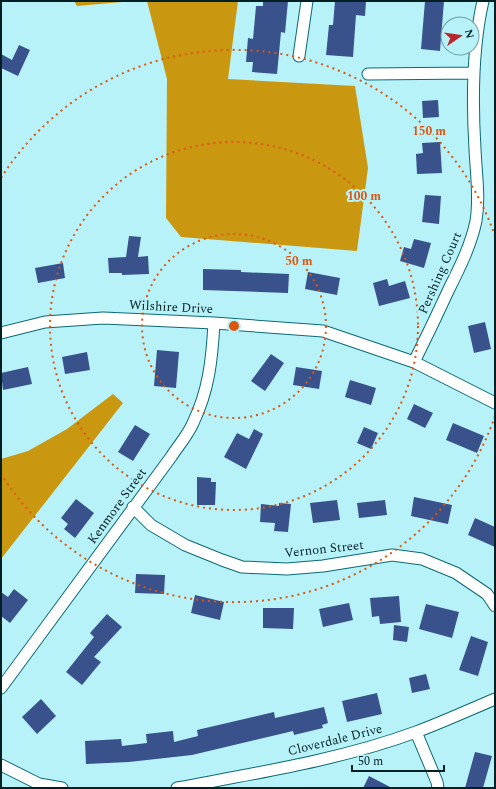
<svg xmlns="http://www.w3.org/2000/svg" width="496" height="789" viewBox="0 0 496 789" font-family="Spectral,serif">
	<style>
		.forest { fill: #c99810 }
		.building { fill: #39528b }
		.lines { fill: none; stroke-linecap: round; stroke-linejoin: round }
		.minor-casing { stroke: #0a6a73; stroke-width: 13 }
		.minor { stroke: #fff; stroke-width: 11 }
		.ring { fill: none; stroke: #dc560d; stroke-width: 2; stroke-dasharray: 2 4 }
		.labels { text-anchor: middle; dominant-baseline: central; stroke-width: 4; stroke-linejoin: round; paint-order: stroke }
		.street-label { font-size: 13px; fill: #002024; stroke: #b8f2f9 }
		.centre { fill: #dc560d; stroke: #b8f2f9; stroke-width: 2 }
		.ring-label { font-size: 12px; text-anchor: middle; font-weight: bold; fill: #dc560d; stroke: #b8f2f9; stroke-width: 4; stroke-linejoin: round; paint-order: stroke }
	</style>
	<rect width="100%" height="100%" fill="#b8f2f9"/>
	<path class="forest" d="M 74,1 L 133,1 L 77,6 Z
		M 147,1 L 238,1 L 228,79 L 355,86 L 368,168 L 357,251 L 181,237 L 166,218 L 167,79 Z
		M 113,394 L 123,403 L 1,559 L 1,459 L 28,451 L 67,429 Z"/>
	<path class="building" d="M 263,1 L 288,1 L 285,33 L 281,32 L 277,74 L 252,72 L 253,62 L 246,62 L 248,38 L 253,39 L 256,6 L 263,6 Z
		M 335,1 L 366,1 L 365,16 L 356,15 L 353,57 L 326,55 L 329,25 L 333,25 Z
		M 425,1 L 444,1 L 440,51 L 421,49 Z
		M 19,45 L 30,50 L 18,76 L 1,68 L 1,54 L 12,60 Z
		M 438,100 L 439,117 L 423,118 L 422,101 Z
		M 440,142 L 442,173 L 417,174 L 416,154 L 423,153 L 422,143 Z
		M 425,195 L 441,196 L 439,224 L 422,222 Z
		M 129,236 L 141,237 L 138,257 L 148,256 L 149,274 L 122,275 L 122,273 L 109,273 L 108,258 L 126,257 Z
		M 414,239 L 431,243 L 424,268 L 400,261 L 404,247 L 411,249 Z
		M 63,263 L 65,278 L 38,283 L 35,268 Z
		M 203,269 L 241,270 L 241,272 L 289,274 L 288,293 L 203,290 Z
		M 308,272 L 340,278 L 337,295 L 305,289 Z
		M 387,279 L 389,286 L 405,281 L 410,298 L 379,306 L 373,283 Z
		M 485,322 L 491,349 L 474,353 L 468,326 Z
		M 157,350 L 179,352 L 176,388 L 154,386 Z
		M 87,352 L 90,370 L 65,374 L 62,357 Z
		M 271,354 L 284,363 L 265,391 L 251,381 Z
		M 28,367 L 32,384 L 3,390 L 1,373 Z
		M 296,367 L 322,371 L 319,389 L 293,385 Z
		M 350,380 L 376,388 L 371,405 L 345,397 Z
		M 414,404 L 433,413 L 425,428 L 407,419 Z
		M 453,423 L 484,436 L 477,453 L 446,440 Z
		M 135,425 L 150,434 L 133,461 L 118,452 Z
		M 364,427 L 378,433 L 371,449 L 357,443 Z
		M 254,429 L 263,434 L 246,469 L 224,457 L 237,433 L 249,439 Z
		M 197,477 L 211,478 L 211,482 L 216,482 L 215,505 L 197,505 Z
		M 414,497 L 452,505 L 448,524 L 411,516 Z
		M 76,499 L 94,513 L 75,538 L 64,529 L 68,524 L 61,518 Z
		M 337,500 L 340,520 L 313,523 L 310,503 Z
		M 385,500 L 387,515 L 359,518 L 357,503 Z
		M 279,503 L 291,504 L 288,532 L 274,531 L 275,523 L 260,522 L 261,504 L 279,506 Z
		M 475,518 L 495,527 L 495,547 L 468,535 Z
		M 136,574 L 165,575 L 164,594 L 135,593 Z
		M 14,589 L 28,600 L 10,623 L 1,616 L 1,592 L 8,597 Z
		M 195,595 L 224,602 L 220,620 L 191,613 Z
		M 399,596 L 401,622 L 380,624 L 379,616 L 372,617 L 370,598 Z
		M 349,603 L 353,620 L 323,627 L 319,609 Z
		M 426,604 L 459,612 L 452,638 L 419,629 Z
		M 263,608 L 294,608 L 293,629 L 263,628 Z
		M 107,614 L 122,627 L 94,657 L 101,662 L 82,685 L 66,672 L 94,637 L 90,633 Z
		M 394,625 L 409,627 L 407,642 L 393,640 Z
		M 471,636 L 488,642 L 478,676 L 459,670 Z
		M 426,674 L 430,689 L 412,693 L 409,678 Z
		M 377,693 L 382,714 L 347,722 L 342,701 Z
		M 41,699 L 56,716 L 37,734 L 22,717 Z
		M 324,707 L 328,723 L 322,725 L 323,728 L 294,735 L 293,731 L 192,755 L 129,762 L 86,764 L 85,741 L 121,739 L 122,746 L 147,743 L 146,734 L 173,731 L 174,742 L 198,736 L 197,730 L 274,712 L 275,718 Z
		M 475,752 L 492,756 L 483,788 L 465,788 Z
		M 369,776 L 392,788 L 363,788 Z"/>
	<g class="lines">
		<defs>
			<path id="minor" d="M 299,56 L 307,1
				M 368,74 L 474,73
				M 1,333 L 45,322 L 103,318 L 214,323 L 323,331 L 414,362 L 495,403
				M 414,362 C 426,338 438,313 449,289 C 460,267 471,245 476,221 C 480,197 476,173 475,149 C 472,100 472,49 483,1
				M 133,507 L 151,525 L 185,545 L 222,560 L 242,567 L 287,569 L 323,566 L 392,555 L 422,559 L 456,573 L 487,594 L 495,606
				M 1,688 L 171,457 C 178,446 188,435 193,423 C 209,390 212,359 214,323
				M 416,732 L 437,782 L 438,788
				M 1,765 L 39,784 L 62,788
				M 177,788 C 256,773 340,760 416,732 C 443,722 469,710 495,699"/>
		</defs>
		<use href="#minor" class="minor-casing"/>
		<use href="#minor" class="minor"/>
	</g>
	<g class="ring">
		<circle cx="234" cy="326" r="92"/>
		<circle cx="234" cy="326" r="184"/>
		<path d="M495 416A276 276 0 0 1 1 474M1 178A276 276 0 0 1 495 236"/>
	</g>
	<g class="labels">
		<g class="street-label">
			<text transform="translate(440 273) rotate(-66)">Pershing Court</text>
			<text transform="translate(171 307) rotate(3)">Wilshire Drive</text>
			<text transform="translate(117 506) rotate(-54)">Kenmore Street</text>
			<text transform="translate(324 549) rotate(-6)">Vernon Street</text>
			<text transform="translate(335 740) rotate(-14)">Cloverdale Drive</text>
		</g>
	</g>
	<circle cx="234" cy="326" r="6" class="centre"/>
	<g class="ring-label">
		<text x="429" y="135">150 m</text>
		<text x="364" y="200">100 m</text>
		<text x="299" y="265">50 m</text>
	</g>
	<rect width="496" height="789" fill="none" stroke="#002024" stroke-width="4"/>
	<g transform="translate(460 36) rotate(77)"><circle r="19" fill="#b8f2f9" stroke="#6e9ea4"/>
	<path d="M0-3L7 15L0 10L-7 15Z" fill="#b8272c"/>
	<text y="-6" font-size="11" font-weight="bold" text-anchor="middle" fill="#002024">N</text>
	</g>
	<path d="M352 765v6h92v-6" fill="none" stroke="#002024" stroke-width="2"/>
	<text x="358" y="765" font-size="12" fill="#002024" stroke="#b8f2f9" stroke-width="3" paint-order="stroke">50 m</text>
</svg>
